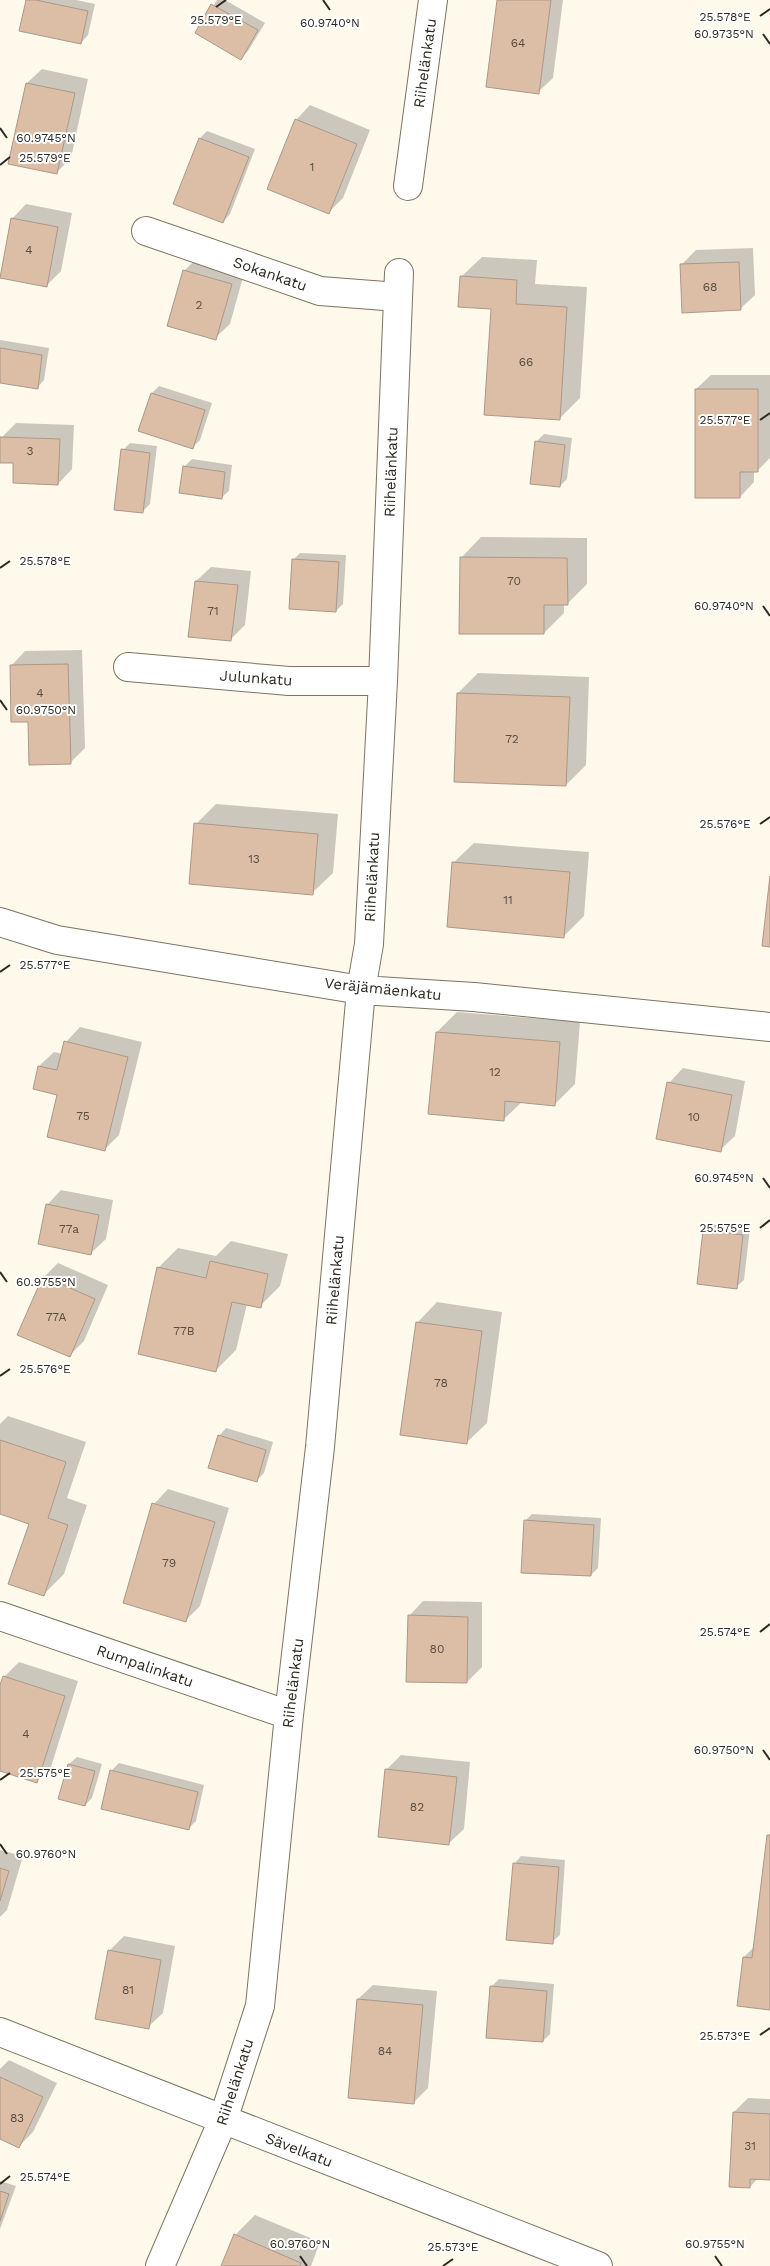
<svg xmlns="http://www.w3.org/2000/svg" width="770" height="2266" viewBox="0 0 770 2266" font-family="'Work Sans',sans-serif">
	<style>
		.shadow { fill: #0003 }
		.building { fill: #dcbea7; stroke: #ab9889 }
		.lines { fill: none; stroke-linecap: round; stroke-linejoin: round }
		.street-casing { stroke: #7c7461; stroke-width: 30 }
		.street { stroke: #fff; stroke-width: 28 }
		.ticks { fill: none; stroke: #2d2921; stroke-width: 2 }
		.labels { text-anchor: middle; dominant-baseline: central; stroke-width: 4; stroke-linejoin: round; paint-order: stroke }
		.number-label { font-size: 12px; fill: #594e42 }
		.street-label { font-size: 15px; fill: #2d2921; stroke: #fff }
		.ticks-label { font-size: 12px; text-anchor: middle; fill: #2d2921; stroke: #fff; stroke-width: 4; stroke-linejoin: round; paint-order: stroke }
	</style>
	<rect width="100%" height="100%" fill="#fff9ec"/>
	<path class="shadow" d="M 27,0 L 76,0 L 95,4 L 88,35 L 81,43 Z
		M 217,0 L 225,0 L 265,23 L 248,51 L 241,58 L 197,32 Z
		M 498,0 L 563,0 L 553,78 L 538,92 Z
		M 42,69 L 88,79 L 71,158 L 56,173 L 27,83 Z
		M 310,105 L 370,130 L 343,198 L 328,213 L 296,120 Z
		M 207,131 L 255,149 L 230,214 L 223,222 L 175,203 L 200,138 Z
		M 26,204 L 72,213 L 61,271 L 46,286 L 12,219 Z
		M 753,248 L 755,295 L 740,309 L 681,265 L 696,250 Z
		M 199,256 L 245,270 L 230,324 L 215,338 L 184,271 Z
		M 482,257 L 537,260 L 535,284 L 587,287 L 580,398 L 560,418 L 493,308 L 461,277 Z
		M 0,340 L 49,348 L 44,380 L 37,388 L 0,382 Z
		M 711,375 L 770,375 L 770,458 L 757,471 L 754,471 L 754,482 L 740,497 L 696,389 Z
		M 159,386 L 212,403 L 200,440 L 192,448 L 152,393 Z
		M 16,423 L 74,425 L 72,469 L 58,484 L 15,462 L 1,438 Z
		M 544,434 L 572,438 L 567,479 L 560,486 L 536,442 Z
		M 130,443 L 157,446 L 150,504 L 142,512 L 123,450 Z
		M 192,459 L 232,465 L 229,491 L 221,498 L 184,467 Z
		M 481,537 L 587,538 L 587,584 L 567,604 L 564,604 L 564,613 L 544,633 L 461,558 Z
		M 300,553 L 346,555 L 343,604 L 336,611 L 293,560 Z
		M 211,567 L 251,571 L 245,625 L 230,640 L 190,636 L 196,581 Z
		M 82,650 L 85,748 L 70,763 L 30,720 L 11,666 L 25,651 Z
		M 478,673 L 589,677 L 586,765 L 566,785 L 458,693 Z
		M 216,804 L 338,814 L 333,873 L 312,893 L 196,824 Z
		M 474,843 L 589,852 L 584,916 L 564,936 L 453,863 Z
		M 457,1012 L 580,1022 L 575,1084 L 555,1104 L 522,1102 L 503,1120 L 437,1032 Z
		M 80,1027 L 142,1042 L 119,1135 L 105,1149 L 59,1094 L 39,1066 L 54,1052 L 63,1054 L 66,1042 Z
		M 683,1068 L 745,1081 L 735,1136 L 720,1150 L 669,1083 Z
		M 61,1190 L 113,1200 L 106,1239 L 91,1253 L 47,1205 Z
		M 711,1224 L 750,1228 L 744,1280 L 736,1287 L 704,1231 Z
		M 231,1241 L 288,1254 L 280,1286 L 260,1306 L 247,1304 L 236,1350 L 216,1370 L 158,1268 L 178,1248 L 216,1256 Z
		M 58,1263 L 108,1285 L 84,1341 L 70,1355 L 44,1277 Z
		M 437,1302 L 502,1312 L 487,1423 L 466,1443 L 417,1323 Z
		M 8,1416 L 86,1442 L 67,1498 L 87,1505 L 64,1574 L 44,1594 L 30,1523 L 0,1513 L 0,1424 Z
		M 226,1428 L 273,1442 L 264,1473 L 256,1481 L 219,1436 Z
		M 168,1489 L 229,1508 L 200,1606 L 185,1621 L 154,1504 Z
		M 532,1514 L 601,1518 L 598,1568 L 591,1575 L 525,1521 Z
		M 423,1601 L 482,1602 L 482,1667 L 467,1682 L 409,1616 Z
		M 19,1662 L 78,1681 L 51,1767 L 37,1781 L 0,1770 L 0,1689 L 4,1677 Z
		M 401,1755 L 470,1762 L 464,1829 L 449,1843 L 386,1770 Z
		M 77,1757 L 102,1764 L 92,1798 L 85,1805 L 60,1798 L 69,1764 Z
		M 119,1763 L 204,1785 L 196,1821 L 188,1829 L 111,1771 Z
		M 770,1834 L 770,2008 L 744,1957 L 755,1946 L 768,1836 Z
		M 0,1850 L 23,1856 L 7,1910 L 0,1917 Z
		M 521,1856 L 565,1860 L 560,1935 L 552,1942 L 514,1864 Z
		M 124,1936 L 175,1946 L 163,2013 L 148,2027 L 109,1951 Z
		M 499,1979 L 554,1984 L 550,2034 L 543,2041 L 492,1986 Z
		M 373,1985 L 437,1991 L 428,2088 L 413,2103 L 358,1999 Z
		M 9,2060 L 57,2083 L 33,2132 L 18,2147 L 0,2138 L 0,2069 Z
		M 748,2098 L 770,2099 L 770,2178 L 758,2178 L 750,2187 L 734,2112 Z
		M 0,2181 L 16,2186 L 0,2229 Z
		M 255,2215 L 320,2242 L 311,2266 L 222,2266 L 235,2235 Z"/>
	<path class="building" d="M 26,0 L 36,0 L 88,11 L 81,44 L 19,31 Z
		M 497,0 L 551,0 L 539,94 L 486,87 Z
		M 211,4 L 258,30 L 241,60 L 195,33 Z
		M 26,83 L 75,93 L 57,174 L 8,164 Z
		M 295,119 L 357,144 L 329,214 L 267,189 Z
		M 199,138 L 249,157 L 223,223 L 173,204 Z
		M 11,218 L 58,227 L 47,287 L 0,278 Z
		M 739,262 L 741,310 L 682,313 L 680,264 Z
		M 183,270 L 232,284 L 216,340 L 167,326 Z
		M 460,276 L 517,280 L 516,304 L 567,307 L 560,420 L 484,415 L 491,309 L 458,307 Z
		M 0,348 L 42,355 L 38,389 L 0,383 Z
		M 695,389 L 758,389 L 758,472 L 740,472 L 740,498 L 695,498 Z
		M 151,393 L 205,410 L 193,449 L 138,431 Z
		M 0,437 L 60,439 L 58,485 L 13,483 L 13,463 L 0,463 Z
		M 535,441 L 565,445 L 560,487 L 530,484 Z
		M 121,449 L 150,453 L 143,513 L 114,510 Z
		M 183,466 L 225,472 L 222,499 L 179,493 Z
		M 460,557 L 567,558 L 568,605 L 544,605 L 544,634 L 459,634 Z
		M 292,559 L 339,562 L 336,612 L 289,609 Z
		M 195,581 L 238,585 L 231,641 L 188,637 Z
		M 68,664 L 71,764 L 29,765 L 28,722 L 11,722 L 10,665 Z
		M 457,693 L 570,697 L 566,786 L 454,782 Z
		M 194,823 L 318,834 L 313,895 L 189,884 Z
		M 452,862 L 570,872 L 564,938 L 447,927 Z
		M 770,876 L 770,947 L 762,946 Z
		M 436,1032 L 560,1042 L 555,1106 L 505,1101 L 504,1121 L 428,1114 Z
		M 64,1041 L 128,1057 L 105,1151 L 47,1137 L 57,1095 L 33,1089 L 38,1066 L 57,1070 Z
		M 667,1082 L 732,1095 L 721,1152 L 656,1139 Z
		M 46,1204 L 99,1215 L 91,1255 L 38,1244 Z
		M 703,1230 L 743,1235 L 737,1289 L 697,1284 Z
		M 210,1261 L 268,1274 L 261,1308 L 232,1302 L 216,1372 L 138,1354 L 157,1267 L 206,1278 Z
		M 43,1276 L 95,1299 L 70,1357 L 17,1335 Z
		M 416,1322 L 482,1331 L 467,1444 L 400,1435 Z
		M 218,1435 L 266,1450 L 257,1482 L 208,1468 Z
		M 0,1440 L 66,1462 L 48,1518 L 68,1525 L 44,1596 L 8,1584 L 29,1524 L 0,1514 Z
		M 152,1503 L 215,1522 L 186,1622 L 123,1603 Z
		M 524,1520 L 594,1525 L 591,1576 L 521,1573 Z
		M 408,1615 L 468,1617 L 467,1683 L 406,1682 Z
		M 3,1676 L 65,1696 L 37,1783 L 0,1771 L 0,1685 Z
		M 68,1764 L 95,1771 L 85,1806 L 58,1799 Z
		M 385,1769 L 457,1777 L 449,1845 L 378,1837 Z
		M 110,1770 L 198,1792 L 189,1830 L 101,1809 Z
		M 767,1835 L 770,1835 L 770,2010 L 737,2006 L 743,1957 L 752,1958 Z
		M 513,1863 L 559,1867 L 553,1944 L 506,1940 Z
		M 0,1868 L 9,1871 L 0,1901 Z
		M 108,1950 L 161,1960 L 149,2029 L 95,2019 Z
		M 490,1986 L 547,1991 L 543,2042 L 486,2038 Z
		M 357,1999 L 423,2005 L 414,2104 L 348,2098 Z
		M 0,2077 L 43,2097 L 19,2148 L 0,2139 Z
		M 733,2112 L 770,2114 L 770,2180 L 750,2179 L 750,2188 L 729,2187 Z
		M 0,2191 L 9,2194 L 0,2221 Z
		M 234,2234 L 301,2263 L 300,2266 L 221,2266 Z"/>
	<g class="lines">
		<defs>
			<path id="street" d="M 408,186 L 433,0
				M 146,231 L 320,291 L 398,297
				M 128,667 L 289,681 L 383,681
				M 0,922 L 57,940 L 361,990 L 474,997 L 770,1027
				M 0,1616 L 289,1715
				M 0,2032 L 598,2266
				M 160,2266 L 223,2120 L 260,2006 L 289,1715 L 320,1447 L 361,990 L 369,944 L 383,681 L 399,273"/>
		</defs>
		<use href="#street" class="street-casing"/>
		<use href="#street" class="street"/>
	</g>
	<path class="ticks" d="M 323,0 L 330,10M 216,7 L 226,0M 760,16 L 770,9M 763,34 L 770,44M 0,128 L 7,138M 0,165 L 10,157M 760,420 L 770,413M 0,568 L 10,561M 763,606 L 770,616M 0,700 L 7,710M 760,824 L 770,817M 0,972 L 10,965M 763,1178 L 770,1188M 760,1228 L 770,1220M 0,1272 L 7,1282M 0,1376 L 10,1369M 760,1632 L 770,1624M 763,1750 L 770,1760M 0,1780 L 10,1773M 0,1844 L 7,1854M 760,2035 L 770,2028M 0,2184 L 10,2176M 300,2256 L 307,2266M 715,2256 L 722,2266M 443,2266 L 453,2259"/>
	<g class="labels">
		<g class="number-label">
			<text x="518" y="43">64</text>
			<text x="312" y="167">1</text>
			<text x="29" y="250">4</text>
			<text x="710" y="287">68</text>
			<text x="199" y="305">2</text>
			<text x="526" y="362">66</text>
			<text x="30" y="451">3</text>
			<text x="514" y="581">70</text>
			<text x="213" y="611">71</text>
			<text x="40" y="693">4</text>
			<text x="512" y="739">72</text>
			<text x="254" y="859">13</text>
			<text x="508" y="900">11</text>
			<text x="495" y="1072">12</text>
			<text x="83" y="1116">75</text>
			<text x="694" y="1117">10</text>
			<text x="69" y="1229">77a</text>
			<text x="56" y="1317">77A</text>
			<text x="184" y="1331">77B</text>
			<text x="441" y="1383">78</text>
			<text x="169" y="1563">79</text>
			<text x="437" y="1649">80</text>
			<text x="26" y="1734">4</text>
			<text x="417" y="1807">82</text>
			<text x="128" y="1990">81</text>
			<text x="385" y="2051">84</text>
			<text x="17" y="2118">83</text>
			<text x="750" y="2146">31</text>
		</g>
		<g class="street-label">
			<text transform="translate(425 63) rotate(-82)">Riihelänkatu</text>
			<text transform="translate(270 274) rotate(19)">Sokankatu</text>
			<text transform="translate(391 472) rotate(-88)">Riihelänkatu</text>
			<text transform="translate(256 678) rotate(4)">Julunkatu</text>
			<text transform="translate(372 877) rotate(-87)">Riihelänkatu</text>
			<text transform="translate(383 989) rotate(6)">Veräjämäenkatu</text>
			<text transform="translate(335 1280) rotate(-85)">Riihelänkatu</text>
			<text transform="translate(145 1666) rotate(19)">Rumpalinkatu</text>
			<text transform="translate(293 1683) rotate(-83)">Riihelänkatu</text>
			<text transform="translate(235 2082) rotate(-72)">Riihelänkatu</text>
			<text transform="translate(299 2150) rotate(21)">Sävelkatu</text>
		</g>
	</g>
	<g class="ticks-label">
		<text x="725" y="21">25.578°E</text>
		<text x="216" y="24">25.579°E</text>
		<text x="330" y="27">60.9740°N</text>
		<text x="724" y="38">60.9735°N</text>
		<text x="46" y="142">60.9745°N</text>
		<text x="45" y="162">25.579°E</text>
		<text x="725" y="424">25.577°E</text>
		<text x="45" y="565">25.578°E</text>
		<text x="724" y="610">60.9740°N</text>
		<text x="46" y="714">60.9750°N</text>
		<text x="725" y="828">25.576°E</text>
		<text x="45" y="969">25.577°E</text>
		<text x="724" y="1182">60.9745°N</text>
		<text x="725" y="1232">25.575°E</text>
		<text x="46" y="1286">60.9755°N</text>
		<text x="45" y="1373">25.576°E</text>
		<text x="725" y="1636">25.574°E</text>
		<text x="724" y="1754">60.9750°N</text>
		<text x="45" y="1777">25.575°E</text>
		<text x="46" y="1858">60.9760°N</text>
		<text x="725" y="2040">25.573°E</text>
		<text x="45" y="2181">25.574°E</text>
		<text x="300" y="2248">60.9760°N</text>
		<text x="715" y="2248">60.9755°N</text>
		<text x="453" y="2251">25.573°E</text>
	</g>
</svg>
